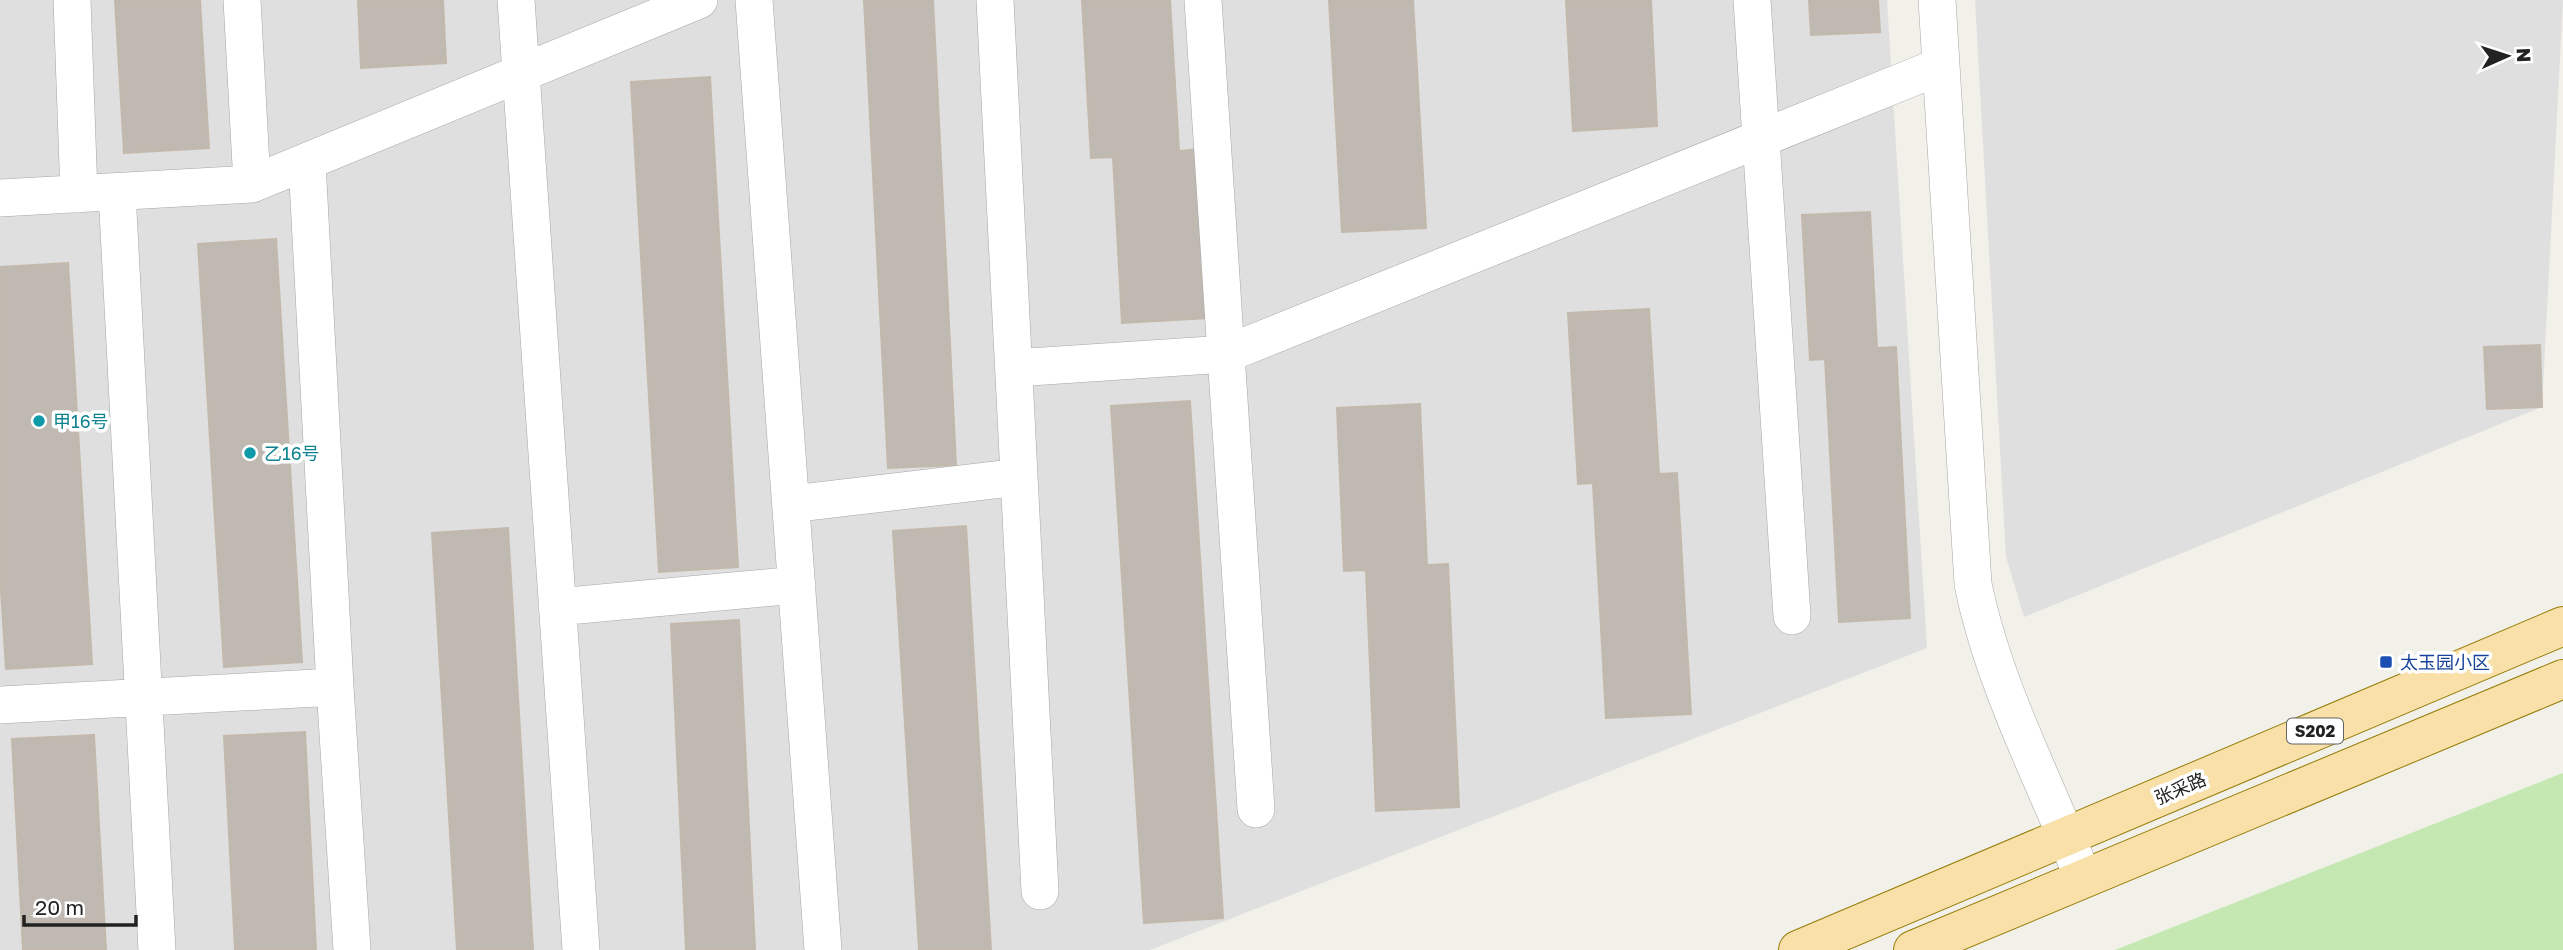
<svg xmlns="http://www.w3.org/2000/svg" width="2563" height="950" viewBox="0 0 2563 950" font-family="'Golos Text','Noto Sans SC',sans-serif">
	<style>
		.residential { fill: #dfdfdf }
		.grass { fill: #c5e8b2 }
		.building { fill: #bfb9b2; stroke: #c2b9ac; stroke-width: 2 }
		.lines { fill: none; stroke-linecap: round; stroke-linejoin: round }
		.minor-casing { stroke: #a6a6a6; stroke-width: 38 }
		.major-casing { stroke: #977c08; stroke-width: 40 }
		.minor { stroke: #fff; stroke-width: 37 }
		.major { stroke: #f8e0a8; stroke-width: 38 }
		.culture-dot { fill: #0f9aa8; stroke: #fff; stroke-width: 2.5 }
		.transit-dot { fill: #1a4fb4; stroke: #fff; stroke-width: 2.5 }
		.labels { text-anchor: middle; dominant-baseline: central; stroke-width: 7; stroke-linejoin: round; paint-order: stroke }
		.shield { fill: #fff; stroke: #646464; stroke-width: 2 }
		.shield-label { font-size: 16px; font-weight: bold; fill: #222 }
		.culture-label { font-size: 18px; fill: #0d838f; stroke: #fff; text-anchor: start }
		.transit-label { font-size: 18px; fill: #164399; stroke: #fff; text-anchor: start }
		.street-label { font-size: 18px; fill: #222; stroke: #fff }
	</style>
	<rect width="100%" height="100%" fill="#f1f0e9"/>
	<path class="residential" d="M 0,0 L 1887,0 L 1927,648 L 1150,950 L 0,950 Z
		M 1975,0 L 2563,0 L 2542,407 L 2024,617 L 2006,557 Z"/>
	<path class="grass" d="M 2563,773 L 2563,950 L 2115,950 Z"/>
	<path class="building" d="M 115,0 L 200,0 L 209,148 L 124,153 Z
		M 358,0 L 443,0 L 446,63 L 361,68 Z
		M 864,0 L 933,0 L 956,465 L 888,468 Z
		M 1082,0 L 1170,0 L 1179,151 L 1200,149 L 1209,318 L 1122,323 L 1113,157 L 1091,158 Z
		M 1329,0 L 1413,0 L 1426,228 L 1342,232 Z
		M 1566,0 L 1651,0 L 1657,126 L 1573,131 Z
		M 1809,0 L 1878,0 L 1880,32 L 1811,35 Z
		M 710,77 L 738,567 L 659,572 L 631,82 Z
		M 1870,212 L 1877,348 L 1896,347 L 1910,618 L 1839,622 L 1825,359 L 1810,360 L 1802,215 Z
		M 276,239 L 302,662 L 224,667 L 198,244 Z
		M 68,263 L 92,664 L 6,669 L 0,575 L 0,267 Z
		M 1649,309 L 1659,474 L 1677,473 L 1691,714 L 1606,718 L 1593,483 L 1578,484 L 1568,313 Z
		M 2540,345 L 2542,407 L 2487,409 L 2484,347 Z
		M 1190,401 L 1223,918 L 1144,923 L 1111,406 Z
		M 1420,404 L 1427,565 L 1448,564 L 1459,807 L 1376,811 L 1366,570 L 1344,571 L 1337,408 Z
		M 966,526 L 991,950 L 919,950 L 893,531 Z
		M 508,528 L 533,950 L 457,950 L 432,533 Z
		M 739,620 L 755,950 L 686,950 L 671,624 Z
		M 305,732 L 316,950 L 235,950 L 224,736 Z
		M 94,735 L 106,950 L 23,950 L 12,739 Z"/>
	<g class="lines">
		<defs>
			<path id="minor" d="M 72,0 L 79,194
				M 242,0 L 252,184
				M 516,0 L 581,950
				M 754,0 L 823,950
				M 995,0 L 1040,891
				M 1203,0 L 1226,354 L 1941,66
				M 1752,0 L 1792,616
				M 1937,0 L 1973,584 C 1994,687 2045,781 2083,878
				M 117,192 L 157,950
				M 0,198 L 252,184 L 699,0
				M 1014,368 L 1226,354 L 1256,809
				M 791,504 L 1019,477
				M 557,607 L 797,585
				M 335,687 L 352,950
				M 0,705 L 335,687 L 307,162"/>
			<path id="major" d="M 1798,950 L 2563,626
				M 1913,950 L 2563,679"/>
		</defs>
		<use href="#minor" class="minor-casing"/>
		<use href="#major" class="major-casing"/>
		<use href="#minor" class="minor"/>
		<use href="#major" class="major"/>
	</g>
	<g class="culture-dot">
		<circle cx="39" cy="421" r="7"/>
		<circle cx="250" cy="453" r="7"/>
	</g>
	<rect class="transit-dot" x="2379" y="655" width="14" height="14" rx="3.5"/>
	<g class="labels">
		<rect class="shield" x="2287" y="718.5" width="56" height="25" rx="5"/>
		<g class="shield-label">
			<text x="2315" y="731">S202</text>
		</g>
		<g class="culture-label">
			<text x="53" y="421">甲16号</text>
			<text x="264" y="453">乙16号</text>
		</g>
		<g class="transit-label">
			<text x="2400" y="662">太玉园小区</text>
		</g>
		<g class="street-label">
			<text transform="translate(2180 788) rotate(-23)">张采路</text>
		</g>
	</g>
	<g transform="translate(2507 56) rotate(87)" stroke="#ffffff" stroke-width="5" paint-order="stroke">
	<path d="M0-5L12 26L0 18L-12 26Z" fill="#222222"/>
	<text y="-10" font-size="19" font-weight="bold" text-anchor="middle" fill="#222222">N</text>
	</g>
	<path d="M24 915v10h112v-10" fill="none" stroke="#222222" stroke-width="3.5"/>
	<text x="35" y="915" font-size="21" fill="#222222" stroke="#ffffff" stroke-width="5" paint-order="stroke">20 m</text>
</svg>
